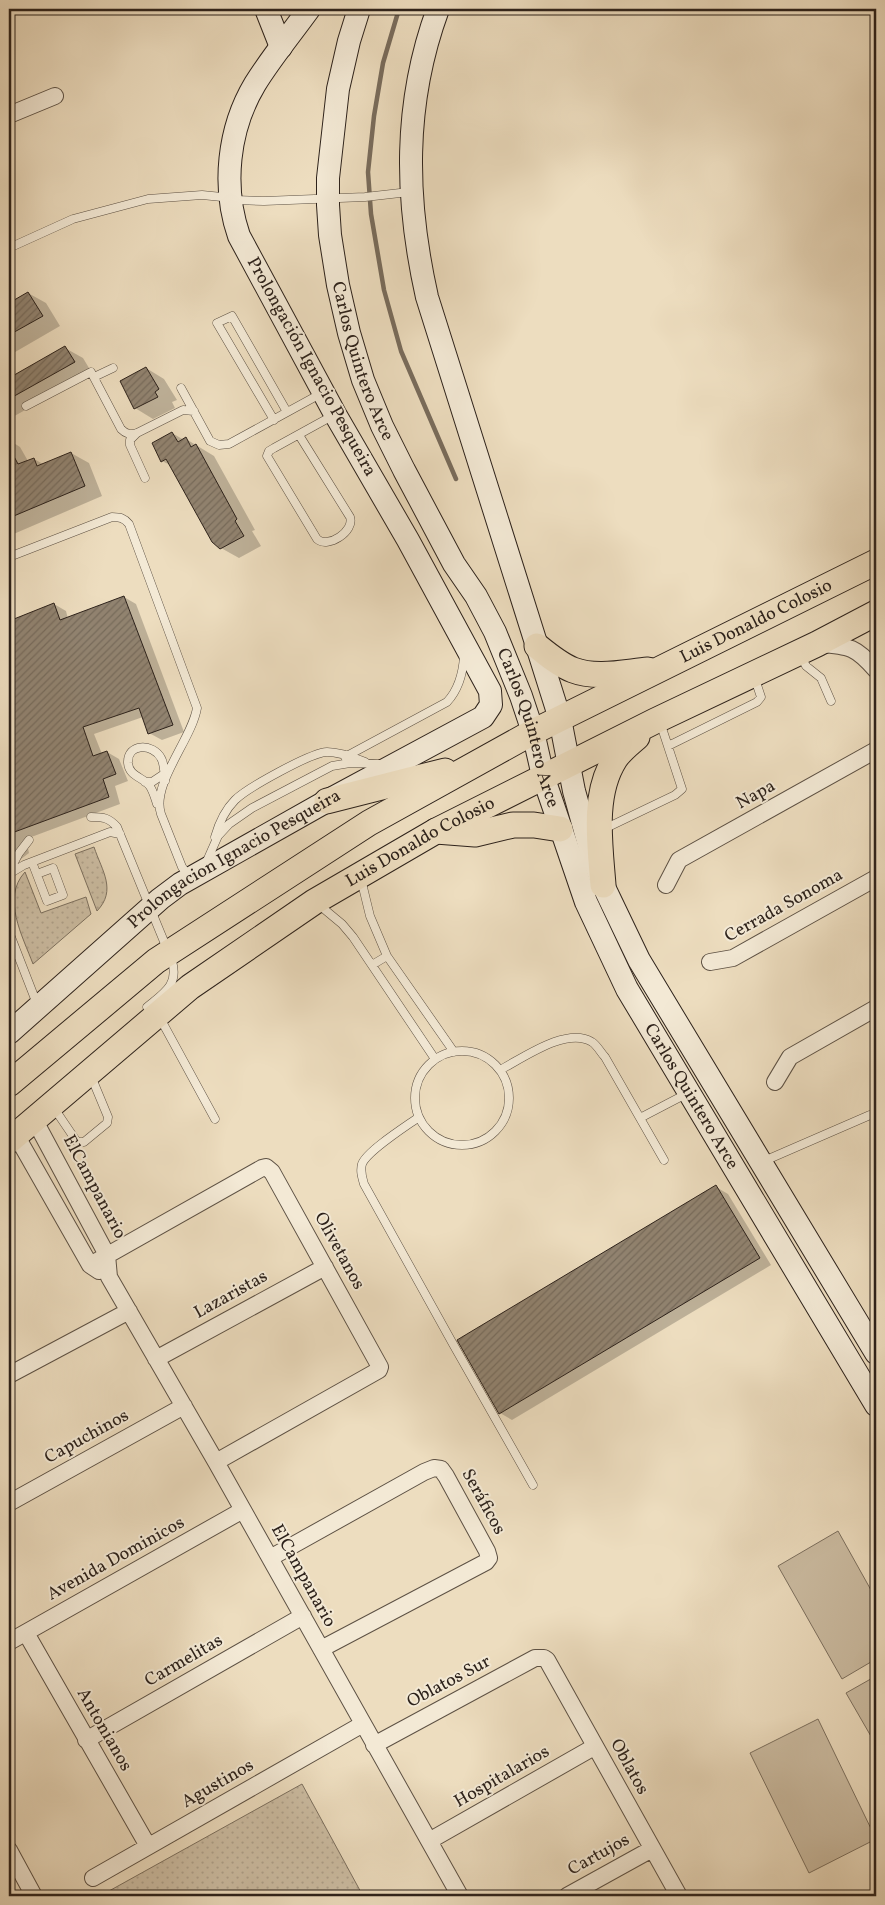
<svg xmlns="http://www.w3.org/2000/svg" width="885" height="1905" viewBox="0 0 885 1905" font-family="Vollkorn,serif">
	<style>
		.grass { fill: url(#grass-dots); stroke: #7c705f }
		.garden { fill: #ccbda3; stroke: #7c705f }
		.shadow { fill: #0003 }
		.lines { fill: none; stroke-linecap: round; stroke-linejoin: round }
		.stream { stroke: #796c5c; stroke-width: 4.5 }
		.building { fill: url(#building-hatch); stroke: #2d221b }
		.lane-casing { stroke: #5d5144; stroke-width: 9 }
		.street-casing { stroke: #5d5144; stroke-width: 18 }
		.secondary-casing { stroke: #2d221b; stroke-width: 24 }
		.primary-casing { stroke: #2d221b; stroke-width: 27 }
		.lane { stroke: #f3e9d5; stroke-width: 8 }
		.street { stroke: #f3e9d5; stroke-width: 16 }
		.secondary { stroke: #f3e9d5; stroke-width: 22 }
		.primary { stroke: #edddbf; stroke-width: 25 }
		.labels { text-anchor: middle; dominant-baseline: central; stroke-width: 4; stroke-linejoin: round; paint-order: stroke }
		.street-label { font-size: 18px; fill: #2d221b; stroke: #f3e9d5 }
	</style>
	<defs>
		<pattern id="grass-dots" width="8" height="8" patternUnits="userSpaceOnUse" patternTransform="scale(1.25)"><rect width="8" height="8" fill="#ccbda3"/><path d="M2 2h.1M6 6h.1" fill="none" stroke="#b0a28c" stroke-width="1.8" stroke-linecap="round"/></pattern>
		<pattern id="building-hatch" width="6" height="6" patternUnits="userSpaceOnUse" patternTransform="scale(1.25)"><rect width="6" height="6" fill="#918370"/><path d="M-1 1l2-2M0 6l6-6M5 7l2-2" fill="none" stroke="#776b5b"/></pattern>
	</defs>
	<rect width="100%" height="100%" fill="#edddbf"/>
	<filter id="stains"><feTurbulence type="fractalNoise" baseFrequency=".004" numOctaves="4"/><feColorMatrix values="0 0 0 0 .2 0 0 0 0 .09 0 0 0 0 .02 0 0 0 .5 -.17"/></filter>
	<radialGradient id="worn" r=".72"><stop offset=".6" stop-color="#630" stop-opacity="0"/><stop offset="1" stop-color="#630" stop-opacity=".3"/></radialGradient>
	<path class="grass" d="M 94,847 C 102,871 117,890 97,911 L 75,854 Z
		M 25,872 L 41,913 L 86,897 L 91,914 L 33,964 C 23,937 1,898 25,872 Z
		M 302,1784 L 363,1896 L 100,1896 Z"/>
	<path class="garden" d="M 838,1531 L 876,1599 L 876,1659 L 842,1679 L 778,1566 Z
		M 876,1676 L 876,1745 L 846,1693 Z
		M 818,1719 L 876,1839 L 809,1873 L 750,1753 Z"/>
	<path class="shadow" d="M 28,293 L 46,303 L 60,326 L 10,355 L 14,363 L 9,366 L 9,304 Z
		M 65,348 L 83,358 L 92,373 L 9,419 L 9,379 Z
		M 146,368 L 164,379 L 177,400 L 172,402 L 175,408 L 153,419 L 135,408 Z
		M 172,433 L 184,440 L 186,439 L 214,456 L 255,530 L 252,531 L 261,546 L 239,558 L 221,548 L 172,466 L 162,461 Z
		M 9,440 L 20,447 L 28,461 L 34,459 L 43,464 L 71,453 L 89,463 L 102,496 L 9,536 Z
		M 124,597 L 136,604 L 184,732 L 162,740 L 149,733 L 143,717 L 94,734 L 102,754 L 107,752 L 119,759 L 128,781 L 115,786 L 120,804 L 26,839 L 29,853 L 9,868 L 9,622 L 54,604 L 66,611 L 68,619 Z
		M 716,1187 L 728,1194 L 771,1265 L 512,1420 L 500,1413 Z"/>
	<g class="lines">
		<path class="stream" d="M 399,9 L 383,63 L 374,116 L 368,172 L 371,214 L 384,290 L 401,351 L 456,479"/>
	</g>
	<path class="building" d="M 28,292 L 43,316 L 9,335 L 9,303 Z
		M 65,346 L 75,362 L 9,399 L 9,378 Z
		M 146,367 L 159,389 L 155,392 L 158,397 L 134,409 L 120,381 Z
		M 172,432 L 178,442 L 186,437 L 191,447 L 196,444 L 237,519 L 235,521 L 244,536 L 220,549 L 212,542 L 166,459 L 161,462 L 152,443 Z
		M 9,447 L 18,464 L 34,458 L 37,466 L 71,452 L 85,486 L 9,518 Z
		M 124,596 L 173,725 L 148,734 L 139,708 L 83,727 L 93,756 L 107,751 L 116,774 L 103,779 L 109,797 L 9,834 L 9,621 L 54,603 L 60,620 Z
		M 716,1185 L 760,1258 L 499,1414 L 457,1340 Z"/>
	<g class="lines">
		<defs>
			<path id="lane" d="M 9,248 L 73,219 L 148,199 L 202,195 L 222,197 L 236,200 L 264,201 L 365,197 L 409,192
				M 94,377 L 113,368
				M 181,388 L 210,441 L 219,445 L 229,444 L 322,393
				M 26,406 L 91,372 L 121,429 C 126,434 130,435 137,433 L 183,410 L 194,411
				M 274,420 L 217,323 L 232,316 L 287,412
				M 137,433 L 130,440 L 130,445 L 145,478
				M 299,435 L 350,517 C 355,531 328,549 317,539 L 267,456 L 269,451 L 274,448 L 334,415
				M 9,557 L 112,517 C 120,517 124,518 129,524 L 197,708 C 192,739 151,784 161,814 L 182,867 L 185,871 L 192,873
				M 801,656 L 806,666 L 821,678 L 831,701
				M 668,746 L 757,702 L 761,697 L 754,676
				M 345,757 L 447,702 C 459,689 463,673 464,656
				M 145,782 L 152,782 L 167,772
				M 157,804 C 155,798 153,790 149,785 C 142,777 129,776 128,763 C 127,743 153,743 161,758 C 165,765 164,774 165,781
				M 91,817 C 104,817 109,818 117,827 L 172,961 C 179,985 164,993 147,1007
				M 604,829 L 675,795 L 682,789 L 660,722
				M 215,837 C 219,823 225,810 235,800 C 247,788 312,752 327,752 C 340,752 353,757 365,762
				M 32,862 L 47,901 L 63,895 L 53,868 L 37,874
				M 206,863 L 218,836 L 229,824 L 252,808 L 332,766 L 350,763 L 380,764
				M 9,872 L 19,853 L 29,840
				M 9,874 L 24,865 L 110,832 L 120,834
				M 361,879 L 370,916 L 387,956 L 454,1052
				M 318,904 L 342,924 L 353,937 L 435,1059
				M 9,932 L 37,1004
				M 372,965 L 387,956
				M 160,1018 L 215,1119
				M415 1098a47 47 0 1 1 94 0a47 47 0 1 1-94 0Z
				M 500,1070 C 523,1058 567,1026 592,1042 C 597,1045 601,1053 605,1057 L 664,1160
				M 54,1108 L 77,1142 L 84,1142 L 107,1123 L 108,1117 L 91,1076
				M 419,1117 C 405,1127 367,1151 362,1164 C 360,1171 362,1177 364,1184 L 453,1344 L 533,1485
				M 640,1118 L 688,1093
				M 764,1161 L 870,1115"/>
			<path id="street" d="M 9,115 L 55,96
				M 820,644 C 850,646 856,647 876,670
				M 666,885 L 679,860 L 876,750
				M 710,962 L 733,958 L 876,878
				M 775,1082 L 790,1057 L 876,1008
				M 34,1119 L 107,1255 L 109,1277 L 216,1462 L 460,1896
				M 16,1135 L 90,1265 L 99,1271
				M 90,1265 L 262,1168 L 266,1167 L 272,1172 L 380,1367 L 379,1370 L 216,1462
				M 156,1359 L 325,1267
				M 9,1375 L 129,1311
				M 9,1503 L 184,1406
				M 270,1558 L 424,1472 L 434,1468 L 441,1469 L 446,1476 L 487,1551 L 489,1558 L 486,1562 L 321,1649
				M 26,1633 L 148,1846
				M 9,1642 L 243,1510
				M 86,1740 L 303,1616
				M 374,1745 L 535,1658 L 544,1658 L 547,1660 L 679,1896
				M 429,1841 L 594,1747
				M 9,1850 L 34,1896
				M 93,1878 L 363,1724
				M 567,1896 L 652,1849"/>
			<g id="secondary">
				<path d="M 266,9 L 281,47"/>
				<path id="s1" d="M 359,9 L 349,41 L 338,89 L 328,178 L 328,205 L 330,235 L 338,285 L 349,333 L 363,380 L 382,426 L 404,470 L 454,564 L 476,596 L 495,632 L 521,696 L 533,732 L 543,776 L 586,902 L 627,989 L 876,1405"/>
				<path d="M 438,9 C 403,104 405,199 427,297 L 560,719 L 574,791 L 591,852 L 603,885 L 639,960 L 876,1353"/>
				<path id="s2" d="M 9,1033 L 160,899 L 180,884 L 327,801 L 483,717 L 491,705 L 490,691 L 408,540 L 335,414 L 239,236 C 222,187 228,129 255,84 C 271,58 291,34 309,9"/>
			</g>
			<g id="primary">
				<path d="M 537,646 C 548,655 560,665 573,670 C 596,679 625,672 648,670"/>
				<path d="M 327,801 L 445,771"/>
				<path d="M 436,831 L 475,834 L 513,825 L 534,825 L 560,829"/>
				<path d="M 603,885 C 600,845 592,795 615,759 C 620,751 629,744 637,737"/>
				<path id="s3" d="M 9,1084 L 156,961 L 369,823 L 533,732 L 876,562"/>
				<path id="s4" d="M 9,1141 L 190,987 L 314,902 L 436,831 L 655,721 L 817,644 L 876,613"/>
			</g>
		</defs>
		<use href="#lane" class="lane-casing"/>
		<use href="#street" class="street-casing"/>
		<use href="#secondary" class="secondary-casing"/>
		<use href="#primary" class="primary-casing"/>
		<use href="#lane" class="lane"/>
		<use href="#street" class="street"/>
		<use href="#secondary" class="secondary"/>
		<use href="#primary" class="primary"/>
	</g>
	<g class="labels">
		<g class="street-label">
			<text stroke="none"><textPath href="#s1" startOffset="360">Carlos Quintero Arce</textPath></text>
			<text transform="translate(311 367) rotate(61)">Prolongación Ignacio Pesqueira</text>
			<text stroke="none"><textPath href="#s3" startOffset="882">Luis Donaldo Colosio</textPath></text>
			<text stroke="none"><textPath href="#s1" startOffset="765">Carlos Quintero Arce</textPath></text>
			<text transform="translate(756 795) rotate(-29)">Napa</text>
			<text stroke="none"><textPath href="#s4" startOffset="510">Luis Donaldo Colosio</textPath></text>
			<text stroke="none"><textPath href="#s2" startOffset="286">Prolongacion Ignacio Pesqueira</textPath></text>
			<text transform="translate(784 906) rotate(-29)">Cerrada Sonoma</text>
			<text stroke="none"><textPath href="#s1" startOffset="1170">Carlos Quintero Arce</textPath></text>
			<text transform="translate(94 1187) rotate(62)">ElCampanario</text>
			<text transform="translate(339 1251) rotate(61)">Olivetanos</text>
			<text transform="translate(231 1295) rotate(-29)">Lazaristas</text>
			<text transform="translate(87 1437) rotate(-29)">Capuchinos</text>
			<text transform="translate(483 1502) rotate(61)">Seráficos</text>
			<text transform="translate(116 1559) rotate(-29)">Avenida Dominicos</text>
			<text transform="translate(303 1576) rotate(61)">ElCampanario</text>
			<text transform="translate(184 1661) rotate(-30)">Carmelitas</text>
			<text transform="translate(449 1682) rotate(-28)">Oblatos Sur</text>
			<text transform="translate(104 1730) rotate(60)">Antonianos</text>
			<text transform="translate(629 1767) rotate(61)">Oblatos</text>
			<text transform="translate(502 1777) rotate(-30)">Hospitalarios</text>
			<text transform="translate(218 1784) rotate(-30)">Agustinos</text>
			<text transform="translate(599 1855) rotate(-29)">Cartujos</text>
		</g>
	</g>
	<rect width="885" height="1905" fill="none" stroke="#edddbf" stroke-width="30"/>
	<rect x="10" y="10" width="865" height="1885" fill="none" stroke="#2d221b" stroke-width="2.5"/>
	<rect x="15" y="15" width="855" height="1875" fill="none" stroke="#2d221b"/>
	<rect width="100%" height="100%" filter="url(#stains)"/>
	<rect width="100%" height="100%" fill="url(#worn)"/>
</svg>
